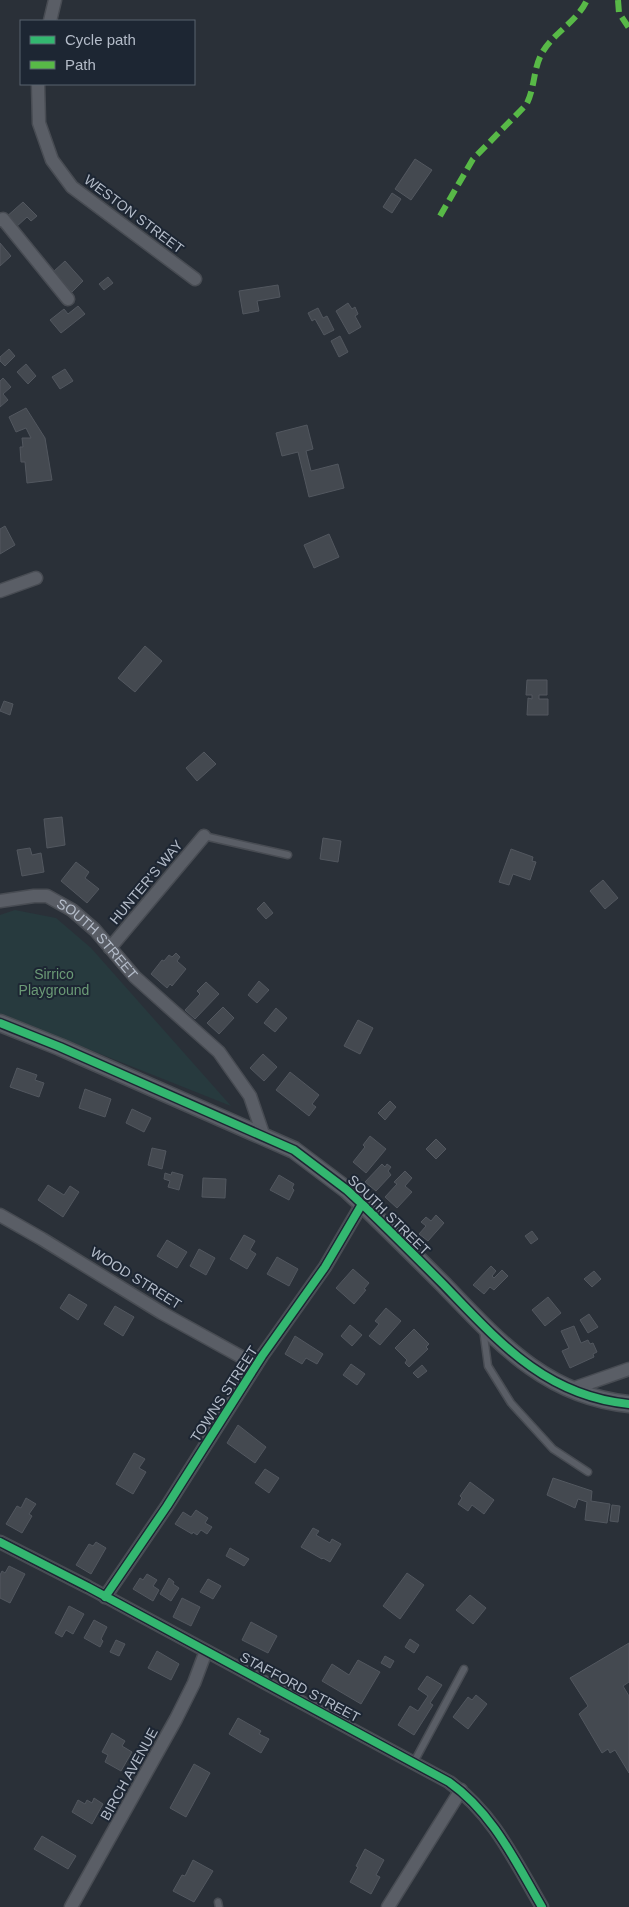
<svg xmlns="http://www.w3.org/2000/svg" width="629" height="1907" viewBox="0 0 629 1907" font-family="Helvetica,sans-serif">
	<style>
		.green { fill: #273a3e }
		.building { fill: #444950; stroke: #52575f }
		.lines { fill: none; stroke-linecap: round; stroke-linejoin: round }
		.service-casing { stroke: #484c53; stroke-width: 9 }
		.minor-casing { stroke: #484c53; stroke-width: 15 }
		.tertiary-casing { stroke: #484c53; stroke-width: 19 }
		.service { stroke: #5a5e66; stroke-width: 6 }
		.minor { stroke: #5a5e66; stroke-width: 12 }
		.tertiary { stroke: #5a5e66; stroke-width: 16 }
		.quiet { stroke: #58b947; stroke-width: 6; stroke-dasharray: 12 6; stroke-linecap: butt }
		.cycleway-casing { stroke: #1d2633; stroke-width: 11 }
		.cycleway { stroke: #33b770; stroke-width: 8 }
		.labels { text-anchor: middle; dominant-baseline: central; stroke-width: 4; stroke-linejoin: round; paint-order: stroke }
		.street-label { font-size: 14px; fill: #b4bcc9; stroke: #1d2633 }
		.park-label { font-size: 14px; fill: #6b9a76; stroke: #1d2633 }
	</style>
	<rect width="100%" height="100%" fill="#2a3038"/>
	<path class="green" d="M 15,910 L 56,918 L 91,948 L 231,1106 L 0,1014 L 0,915 Z"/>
	<path class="building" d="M 415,159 L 432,170 L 411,200 L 395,189 Z
		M 392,193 L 401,199 L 392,213 L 383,207 Z
		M 23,202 L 37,216 L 31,221 L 27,217 L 15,228 L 5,218 Z
		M 0,243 L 11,256 L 0,266 Z
		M 65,261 L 83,281 L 72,292 L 53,272 Z
		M 108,277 L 113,283 L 104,290 L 99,284 Z
		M 278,285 L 280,297 L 257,301 L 259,311 L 243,314 L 239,291 Z
		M 348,303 L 352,309 L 355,307 L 358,314 L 355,316 L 361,327 L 349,334 L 336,311 Z
		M 78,306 L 85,314 L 61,333 L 50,320 L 64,309 L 68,314 Z
		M 318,308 L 323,318 L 327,316 L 334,330 L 324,335 L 315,319 L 312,321 L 308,313 Z
		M 340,336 L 348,352 L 339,357 L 331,341 Z
		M 9,349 L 15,356 L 5,366 L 0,361 L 0,357 Z
		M 26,364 L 36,376 L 28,384 L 17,372 Z
		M 65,369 L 73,381 L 60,389 L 52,377 Z
		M 3,378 L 11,387 L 3,394 L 8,400 L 0,407 L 0,381 Z
		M 26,408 L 45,438 L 52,480 L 27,483 L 25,462 L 21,462 L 20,447 L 23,447 L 22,438 L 31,438 L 26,428 L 16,432 L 9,417 Z
		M 307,425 L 313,449 L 306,451 L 311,471 L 338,464 L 344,488 L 309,497 L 298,452 L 282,456 L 276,433 Z
		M 5,526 L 15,545 L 0,554 L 0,529 Z
		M 329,534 L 339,557 L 314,568 L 304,545 Z
		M 145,646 L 162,661 L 135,692 L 118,678 Z
		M 527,680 L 547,680 L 547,695 L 539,695 L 539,699 L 548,699 L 548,715 L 527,715 L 528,698 L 532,699 L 532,695 L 526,695 Z
		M 4,701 L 13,704 L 10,715 L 0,711 Z
		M 204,752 L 216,764 L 197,781 L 186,768 Z
		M 62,817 L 65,845 L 47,848 L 44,819 Z
		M 323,838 L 341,841 L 338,862 L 320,859 Z
		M 30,848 L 32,855 L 41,853 L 44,872 L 22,876 L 17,850 Z
		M 511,849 L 533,857 L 532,861 L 536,862 L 530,880 L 513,874 L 509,885 L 499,882 Z
		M 76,862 L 89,872 L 85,878 L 99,889 L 87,903 L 61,881 Z
		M 603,880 L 618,898 L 605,909 L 590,891 Z
		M 264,902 L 273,913 L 266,919 L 257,909 Z
		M 176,953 L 180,957 L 177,961 L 186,969 L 172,986 L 170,984 L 167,988 L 151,974 L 162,960 L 164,961 L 169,955 L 172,957 Z
		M 259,981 L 269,990 L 257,1003 L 248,995 Z
		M 206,982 L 219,994 L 195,1019 L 185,1010 L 200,994 L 197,991 Z
		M 223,1007 L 234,1018 L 219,1034 L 207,1023 Z
		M 276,1008 L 287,1018 L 275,1032 L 264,1023 Z
		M 358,1020 L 373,1028 L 360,1054 L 344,1046 Z
		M 263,1054 L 277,1067 L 264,1081 L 250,1068 Z
		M 17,1068 L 37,1075 L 35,1080 L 44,1083 L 39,1097 L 10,1087 Z
		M 290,1072 L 319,1095 L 312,1104 L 316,1107 L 309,1116 L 276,1090 Z
		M 85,1089 L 111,1099 L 105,1117 L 79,1108 Z
		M 390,1101 L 396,1107 L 385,1120 L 378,1113 Z
		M 132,1109 L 151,1118 L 144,1132 L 126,1123 Z
		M 370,1136 L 386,1149 L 366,1173 L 353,1162 L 365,1147 L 363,1145 Z
		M 436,1139 L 446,1149 L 436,1159 L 426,1149 Z
		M 152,1148 L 166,1151 L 162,1169 L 148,1165 Z
		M 382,1164 L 385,1167 L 387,1164 L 391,1167 L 388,1171 L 391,1175 L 376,1191 L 365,1182 Z
		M 405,1171 L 412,1178 L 405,1186 L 412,1192 L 397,1208 L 385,1197 L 397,1184 L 394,1182 Z
		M 172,1172 L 183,1175 L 179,1190 L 168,1187 L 170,1181 L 164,1179 L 165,1173 L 171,1175 Z
		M 279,1175 L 294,1184 L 292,1188 L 294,1190 L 289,1200 L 270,1190 Z
		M 203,1178 L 226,1179 L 225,1198 L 202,1197 Z
		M 48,1185 L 64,1195 L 70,1186 L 79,1192 L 63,1217 L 38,1200 Z
		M 436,1215 L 444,1223 L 428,1241 L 419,1234 L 426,1226 L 421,1222 L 426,1217 L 431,1221 Z
		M 532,1231 L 538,1239 L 531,1244 L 525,1236 Z
		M 244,1235 L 255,1241 L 250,1250 L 256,1254 L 247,1269 L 230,1259 Z
		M 167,1240 L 187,1252 L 177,1268 L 157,1256 Z
		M 199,1249 L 215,1258 L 206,1275 L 190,1266 Z
		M 277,1257 L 298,1269 L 289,1286 L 267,1274 Z
		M 491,1266 L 496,1271 L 492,1276 L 494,1278 L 502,1270 L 508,1276 L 494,1290 L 490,1287 L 484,1294 L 473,1285 Z
		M 353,1269 L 369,1283 L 364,1289 L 366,1290 L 354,1304 L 336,1288 Z
		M 594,1271 L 601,1279 L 592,1287 L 584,1279 Z
		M 69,1294 L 87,1305 L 78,1320 L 60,1308 Z
		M 548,1297 L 561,1313 L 545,1326 L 532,1310 Z
		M 115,1306 L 134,1317 L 123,1336 L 104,1324 Z
		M 386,1308 L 401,1321 L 380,1345 L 369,1336 L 379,1324 L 375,1321 Z
		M 589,1314 L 598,1327 L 588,1333 L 580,1320 Z
		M 350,1325 L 362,1335 L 352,1346 L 341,1336 Z
		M 574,1326 L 581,1343 L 588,1340 L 590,1344 L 593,1343 L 597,1352 L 593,1354 L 594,1357 L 570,1368 L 562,1351 L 569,1348 L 561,1331 Z
		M 414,1329 L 429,1344 L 426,1347 L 428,1349 L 409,1367 L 405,1363 L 407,1360 L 395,1348 Z
		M 295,1336 L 323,1354 L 317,1364 L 306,1358 L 302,1364 L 285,1354 Z
		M 351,1364 L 365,1374 L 357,1385 L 343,1375 Z
		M 422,1365 L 427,1371 L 418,1378 L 413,1373 Z
		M 238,1425 L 266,1447 L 255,1463 L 227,1443 Z
		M 134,1453 L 145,1459 L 139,1468 L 146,1472 L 133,1494 L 116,1484 Z
		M 265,1469 L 279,1478 L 269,1493 L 255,1483 Z
		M 553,1478 L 592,1491 L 591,1501 L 610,1504 L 607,1523 L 585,1520 L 587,1502 L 578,1499 L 575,1508 L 547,1495 Z
		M 470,1482 L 494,1500 L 484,1514 L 472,1505 L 468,1511 L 458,1504 L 462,1498 L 460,1496 Z
		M 26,1498 L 36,1504 L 29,1514 L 32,1516 L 22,1533 L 6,1524 L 17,1506 L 21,1508 Z
		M 612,1505 L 620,1506 L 618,1522 L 610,1521 Z
		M 196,1510 L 208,1518 L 205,1523 L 212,1527 L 207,1534 L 201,1530 L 197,1535 L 193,1532 L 192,1534 L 175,1524 L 183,1512 L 191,1517 Z
		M 313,1528 L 319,1531 L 316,1535 L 330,1543 L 332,1539 L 341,1544 L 330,1562 L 323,1558 L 322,1559 L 301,1547 Z
		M 96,1542 L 106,1548 L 91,1574 L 76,1565 L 89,1544 L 93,1546 Z
		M 230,1548 L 249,1559 L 244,1566 L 226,1556 Z
		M 9,1566 L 25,1574 L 10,1603 L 0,1598 L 0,1575 L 2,1571 L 5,1573 Z
		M 407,1573 L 424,1585 L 400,1619 L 383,1606 Z
		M 147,1574 L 157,1580 L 153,1586 L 159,1590 L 153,1601 L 133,1589 L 140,1578 L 143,1580 Z
		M 169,1578 L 174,1582 L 173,1584 L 179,1588 L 171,1601 L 160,1594 Z
		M 208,1579 L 221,1586 L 213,1599 L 200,1592 Z
		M 470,1595 L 486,1608 L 473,1624 L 456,1610 Z
		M 182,1598 L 200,1607 L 191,1626 L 173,1617 Z
		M 69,1606 L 84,1614 L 73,1634 L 66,1630 L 62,1637 L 55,1633 Z
		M 94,1620 L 107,1627 L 101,1639 L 103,1641 L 100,1647 L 84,1638 Z
		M 251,1622 L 277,1636 L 268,1653 L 242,1640 Z
		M 410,1639 L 419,1645 L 414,1653 L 405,1647 Z
		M 116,1640 L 125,1644 L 119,1656 L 110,1652 Z
		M 629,1643 L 629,1682 L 623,1686 L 629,1696 L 629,1773 L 615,1750 L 610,1753 L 608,1749 L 602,1753 L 579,1714 L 588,1706 L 570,1678 Z
		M 157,1651 L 179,1664 L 171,1680 L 148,1668 Z
		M 385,1656 L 394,1661 L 390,1668 L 381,1663 Z
		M 358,1660 L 380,1672 L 361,1704 L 322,1681 L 332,1664 L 349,1675 Z
		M 427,1676 L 442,1685 L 430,1703 L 433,1705 L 414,1735 L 398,1725 L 410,1706 L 418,1711 L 428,1696 L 418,1689 Z
		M 476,1695 L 487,1704 L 468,1729 L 453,1717 L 468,1697 L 472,1700 Z
		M 238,1718 L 261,1731 L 259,1734 L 269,1739 L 261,1753 L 229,1734 Z
		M 112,1733 L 125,1741 L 122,1746 L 132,1752 L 121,1771 L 105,1762 L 108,1755 L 102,1752 Z
		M 194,1764 L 210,1773 L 186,1817 L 170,1808 Z
		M 94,1798 L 103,1804 L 92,1824 L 72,1812 L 78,1800 L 85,1804 L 87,1800 L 92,1803 Z
		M 42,1836 L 76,1856 L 68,1869 L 34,1849 Z
		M 365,1849 L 384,1860 L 376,1875 L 380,1877 L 371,1894 L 350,1882 L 358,1867 L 356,1866 Z
		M 193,1860 L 213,1871 L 194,1902 L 173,1891 L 182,1875 L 185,1876 Z"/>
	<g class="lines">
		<defs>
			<path id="service" d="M 204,836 L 288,855
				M 483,1329 L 488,1366 L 511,1403 L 553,1449 L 588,1472
				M 414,1762 L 464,1669
				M 218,1902 L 219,1907"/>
			<g id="minor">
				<path d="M 50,21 L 55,0"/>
				<path d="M 38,84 L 39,123 L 52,160 L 72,187 L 195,279"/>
				<path d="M 0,220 L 3,219 L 68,299"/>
				<path d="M 0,591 L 36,578"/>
				<path id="s1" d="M 0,901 L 34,896 L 47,896 L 72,910 L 95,930 L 135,977 L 219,1052 L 250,1096 L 264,1137"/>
				<path d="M 110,948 L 204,836"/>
				<path d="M 0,1215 L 42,1239 L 162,1313 L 256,1365"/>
				<path d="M 569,1390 L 629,1369"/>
				<path d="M 0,1542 L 88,1587 L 449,1782 C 493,1813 515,1861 542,1907"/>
				<path d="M 105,1597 L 167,1506 L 262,1356 L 325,1267 L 362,1204"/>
				<path d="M 71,1907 L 176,1719 L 194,1683 L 206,1651"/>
				<path d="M 388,1907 L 461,1790"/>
			</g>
			<path id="tertiary" d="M 0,1023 L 60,1047 L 294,1150 L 347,1190 L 362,1204 C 389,1230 416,1257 443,1284 C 498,1341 545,1396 629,1404"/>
		</defs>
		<use href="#service" class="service-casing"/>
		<use href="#minor" class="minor-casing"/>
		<use href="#tertiary" class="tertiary-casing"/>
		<use href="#service" class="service"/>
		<use href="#minor" class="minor"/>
		<use href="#tertiary" class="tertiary"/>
		<path class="quiet" d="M 618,0 L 619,13 L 629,28
			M 440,216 L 473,159 L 526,105 C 535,89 533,69 542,53 C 554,32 577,22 587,0"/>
		<defs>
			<path id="cycleway" d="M 0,1023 L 60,1047 L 294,1150 L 347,1190 L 362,1204 C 389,1230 416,1257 443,1284 C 498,1341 545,1396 629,1404
				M 0,1542 L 88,1587 L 449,1782 C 493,1813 515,1861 542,1907
				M 105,1597 L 167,1506 L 262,1356 L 325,1267 L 362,1204"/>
		</defs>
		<use href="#cycleway" class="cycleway-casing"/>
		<use href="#cycleway" class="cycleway"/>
	</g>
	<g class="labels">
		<g class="street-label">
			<text transform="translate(134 214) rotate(37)">WESTON STREET</text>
			<text transform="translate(146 882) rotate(-50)">HUNTER'S WAY</text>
			<text stroke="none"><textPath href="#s1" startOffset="114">SOUTH STREET</textPath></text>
			<text transform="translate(389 1215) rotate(44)">SOUTH STREET</text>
			<text transform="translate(136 1278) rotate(32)">WOOD STREET</text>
			<text transform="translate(224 1394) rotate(-57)">TOWNS STREET</text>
			<text transform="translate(300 1687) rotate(28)">STAFFORD STREET</text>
			<text transform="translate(129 1774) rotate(-61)">BIRCH AVENUE</text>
		</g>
		<g class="park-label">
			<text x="54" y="974">Sirrico<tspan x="54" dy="16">Playground</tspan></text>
		</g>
	</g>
	<rect x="20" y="20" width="175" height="65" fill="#1d2633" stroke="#59626f"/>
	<rect x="30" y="36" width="25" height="8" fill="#33b770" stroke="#59626f"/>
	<text x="65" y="45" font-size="15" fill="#b4bcc9">Cycle path</text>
	<rect x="30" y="61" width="25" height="8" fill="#58b947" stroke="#59626f"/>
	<text x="65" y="70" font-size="15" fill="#b4bcc9">Path</text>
</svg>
